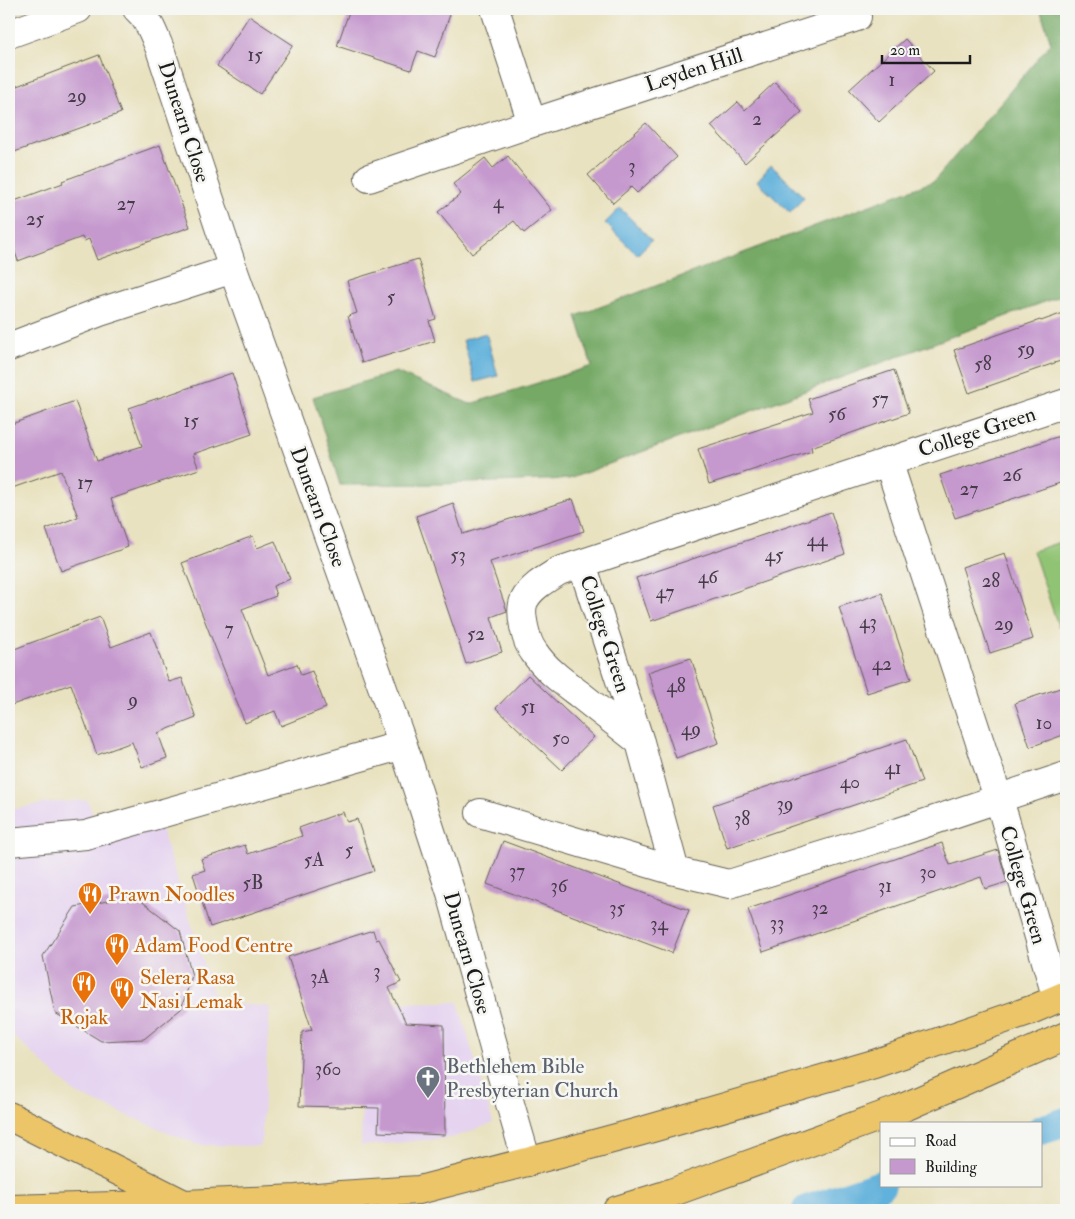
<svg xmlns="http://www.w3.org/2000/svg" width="1075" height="1219" viewBox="0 0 1075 1219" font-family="'IM FELL Double Pica',serif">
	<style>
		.built { fill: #e5d3f0 }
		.green { fill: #90c373; stroke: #567048 }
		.forest { fill: #74a965; stroke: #486240 }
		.water { fill: #60b1db; stroke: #3e667c }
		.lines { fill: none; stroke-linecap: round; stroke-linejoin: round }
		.canal { stroke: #60b1db; stroke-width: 30 }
		.building { fill: #c598ce }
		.street-casing { stroke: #646155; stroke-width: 30 }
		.highway-casing { stroke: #646155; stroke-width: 30 }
		.street { stroke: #fff; stroke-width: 28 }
		.highway { stroke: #ecc569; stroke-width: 28 }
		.labels { text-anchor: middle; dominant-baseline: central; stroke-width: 5; stroke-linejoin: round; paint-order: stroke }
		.number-label { font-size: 19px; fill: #463b48 }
		.street-label { font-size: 21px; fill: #1c1c1c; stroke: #f6f6f2 }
		.food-label { font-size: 21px; fill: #c56008; stroke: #f6f6f2; text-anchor: start }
		.worship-label { font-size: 21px; fill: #5b616d; stroke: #f6f6f2; text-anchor: start }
	</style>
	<rect width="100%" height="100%" fill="#f6f6f2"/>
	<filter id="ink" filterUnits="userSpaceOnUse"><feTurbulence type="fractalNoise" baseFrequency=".02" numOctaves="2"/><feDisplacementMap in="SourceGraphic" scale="10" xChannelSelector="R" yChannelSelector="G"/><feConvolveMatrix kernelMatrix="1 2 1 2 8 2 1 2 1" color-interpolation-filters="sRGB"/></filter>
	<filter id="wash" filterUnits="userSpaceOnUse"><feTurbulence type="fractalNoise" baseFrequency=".0096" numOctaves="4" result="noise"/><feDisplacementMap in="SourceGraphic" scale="20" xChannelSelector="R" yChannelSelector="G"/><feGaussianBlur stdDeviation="1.12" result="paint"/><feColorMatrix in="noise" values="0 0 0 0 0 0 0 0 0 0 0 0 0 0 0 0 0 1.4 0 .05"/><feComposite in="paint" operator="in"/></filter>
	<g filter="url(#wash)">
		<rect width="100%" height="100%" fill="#e9e2c0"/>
		<path class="built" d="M 87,800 L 103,841 L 160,825 L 216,1002 L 270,1007 L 261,1146 L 198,1145 L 76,1094 L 9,1032 L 9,810 L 47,803 Z
			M 458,1002 L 493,1123 L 452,1138 L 361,1146 L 364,1003 Z"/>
		<path class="green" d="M 1066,540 L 1066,623 L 1058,626 L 1033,551 Z"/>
		<path class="forest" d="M 1040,9 L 1066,9 L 1066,294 L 569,479 L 444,484 L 340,485 L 313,397 L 396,372 L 470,404 L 592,366 L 576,316 L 934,181 L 1051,43 Z"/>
		<path class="water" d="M 771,165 L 804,197 L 790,213 L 757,181 Z
			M 620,208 L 652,240 L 637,255 L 605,223 Z
			M 486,333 L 498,376 L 475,382 L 463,340 Z"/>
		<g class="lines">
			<path class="canal" d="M 1041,1130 L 1066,1122
				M 807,1210 L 881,1185"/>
		</g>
		<g id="blocks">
			<path class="building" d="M 350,9 L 452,9 L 435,57 L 418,51 L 411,70 L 337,46 Z
				M 249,16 L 293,45 L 260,94 L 217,66 Z
				M 905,39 L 934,71 L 879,122 L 849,90 Z
				M 99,55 L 121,113 L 9,154 L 9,89 Z
				M 775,82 L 802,112 L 745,163 L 711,126 L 738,102 L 745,110 Z
				M 646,123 L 677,157 L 637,193 L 631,187 L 613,203 L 588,175 Z
				M 160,145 L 190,227 L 97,260 L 89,239 L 84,241 L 82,237 L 18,261 L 9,234 L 9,203 L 63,183 L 62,181 Z
				M 508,156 L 552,210 L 524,233 L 514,221 L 472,254 L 438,212 L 461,194 L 453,184 L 485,158 L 493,168 Z
				M 418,259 L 436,319 L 429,321 L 435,341 L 362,363 L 348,316 L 357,313 L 347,281 Z
				M 1066,312 L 1066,359 L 969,393 L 954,350 L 1040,320 L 1041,321 Z
				M 894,370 L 909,413 L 811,447 L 812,451 L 709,484 L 698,449 L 813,412 L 808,399 Z
				M 232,373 L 252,434 L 193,454 L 199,469 L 111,499 L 128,547 L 61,571 L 46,529 L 78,517 L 61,471 L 9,489 L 9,425 L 75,401 L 97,461 L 142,446 L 129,408 Z
				M 1066,434 L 1066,481 L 955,518 L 940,475 Z
				M 573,499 L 584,531 L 490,562 L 507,611 L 491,617 L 502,652 L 466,664 L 416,516 L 453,503 L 463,534 Z
				M 831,512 L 845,554 L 651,621 L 636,578 Z
				M 253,536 L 257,548 L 275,541 L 290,579 L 273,586 L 276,596 L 242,609 L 268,675 L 297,664 L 301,675 L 312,671 L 326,708 L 281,726 L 275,711 L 245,723 L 182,563 Z
				M 1005,553 L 1033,639 L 990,653 L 962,567 Z
				M 882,593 L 911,679 L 867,693 L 839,607 Z
				M 100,617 L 111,647 L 151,632 L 169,682 L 182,678 L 196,718 L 158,733 L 167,758 L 142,767 L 132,742 L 97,755 L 71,684 L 9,706 L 9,651 Z
				M 691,658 L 719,743 L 676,758 L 648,672 Z
				M 528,675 L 594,737 L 562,770 L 496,708 Z
				M 1066,686 L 1066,734 L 1030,747 L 1015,703 Z
				M 907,739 L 922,782 L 727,848 L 713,805 Z
				M 343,812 L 347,822 L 357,819 L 374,871 L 279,903 L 279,904 L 210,927 L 193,874 L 205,870 L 201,859 L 245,845 L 248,854 L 302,836 L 299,828 Z
				M 503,841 L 689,910 L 672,953 L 487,884 Z
				M 942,843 L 950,865 L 998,850 L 1007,882 L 985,889 L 981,877 L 763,952 L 748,909 Z
				M 135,896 L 180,931 L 192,976 L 181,1009 L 144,1039 L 101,1041 L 55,1013 L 43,956 L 75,907 Z
				M 373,930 L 376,940 L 379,939 L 401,982 L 389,988 L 406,1023 L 444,1025 L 445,1135 L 378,1132 L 379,1108 L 299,1106 L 302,1032 L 312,1030 L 288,957 Z"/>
		</g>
	</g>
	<g filter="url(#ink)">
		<use href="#blocks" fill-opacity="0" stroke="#646155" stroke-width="1"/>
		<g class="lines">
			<defs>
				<path id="street" d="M 137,9 C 149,19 154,35 160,49 L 233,269 L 403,745 L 451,893 L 497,1059 L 527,1162
					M 495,9 L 532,123
					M 9,34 L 78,9
					M 369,178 L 532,123 L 857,17
					M 9,347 L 100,312 L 233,269
					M 888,461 L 1004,816 L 1057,999
					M 582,564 L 640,742 L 675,871
					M 640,742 C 620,726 599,710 579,694 C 563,682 545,669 534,652 C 526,642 519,613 524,601 C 531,587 546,579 559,571 L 1066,403
					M 480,813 L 675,871 L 729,884 L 899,832 L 1066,776
					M 9,842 L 86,835 L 403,745"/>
				<path id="highway" d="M 9,1116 L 182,1203
					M 9,1209 L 185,1204 L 296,1199 L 340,1195 L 419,1190 L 527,1162 L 642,1131 L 874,1064 L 1031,1010 L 1066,995
					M 617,1210 L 665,1195 L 898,1110 L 1066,1036"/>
			</defs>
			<use href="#street" class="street-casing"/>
			<use href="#highway" class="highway-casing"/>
			<use href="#street" class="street"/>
			<use href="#highway" class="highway"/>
		</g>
	</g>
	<defs>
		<symbol id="restaurant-pin" viewBox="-11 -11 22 30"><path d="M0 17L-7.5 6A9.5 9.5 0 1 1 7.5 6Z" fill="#e8710a" stroke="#f6f6f2"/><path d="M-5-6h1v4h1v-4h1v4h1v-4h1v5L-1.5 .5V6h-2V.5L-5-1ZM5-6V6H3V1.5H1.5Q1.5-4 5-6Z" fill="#fff"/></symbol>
		<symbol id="church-pin" viewBox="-11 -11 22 30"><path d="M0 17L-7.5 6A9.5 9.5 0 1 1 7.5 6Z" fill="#6b7280" stroke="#f6f6f2"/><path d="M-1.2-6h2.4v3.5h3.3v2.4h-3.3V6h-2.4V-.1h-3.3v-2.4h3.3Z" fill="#fff"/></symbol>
	</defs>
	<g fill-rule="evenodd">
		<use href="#restaurant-pin" x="76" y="880" width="28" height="38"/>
		<use href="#restaurant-pin" x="103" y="931" width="28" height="38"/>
		<use href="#restaurant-pin" x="70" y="969" width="28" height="38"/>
		<use href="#restaurant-pin" x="108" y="975" width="28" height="38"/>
		<use href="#church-pin" x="414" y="1064" width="28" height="38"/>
	</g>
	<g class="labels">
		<g class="number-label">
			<text x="255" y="55">15</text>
			<text x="892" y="80">1</text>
			<text x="77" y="96">29</text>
			<text x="757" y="119">2</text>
			<text x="632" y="166">3</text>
			<text x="498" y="202">4</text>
			<text x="126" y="204">27</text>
			<text x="35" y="219">25</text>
			<text x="391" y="297">5</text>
			<text x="1026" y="349">59</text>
			<text x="983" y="364">58</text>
			<text x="880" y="399">57</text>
			<text x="837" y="414">56</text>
			<text x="191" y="421">15</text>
			<text x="1012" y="475">26</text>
			<text x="85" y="483">17</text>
			<text x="969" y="489">27</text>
			<text x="817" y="540">44</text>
			<text x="458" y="555">53</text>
			<text x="774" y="555">45</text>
			<text x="708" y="577">46</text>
			<text x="991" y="581">28</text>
			<text x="665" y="592">47</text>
			<text x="868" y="622">43</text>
			<text x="1004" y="624">29</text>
			<text x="229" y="629">7</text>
			<text x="476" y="634">52</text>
			<text x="882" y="664">42</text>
			<text x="676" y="686">48</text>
			<text x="133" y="700">9</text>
			<text x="528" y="707">51</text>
			<text x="1044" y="723">10</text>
			<text x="691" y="729">49</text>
			<text x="561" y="738">50</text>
			<text x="893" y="768">41</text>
			<text x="850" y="782">40</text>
			<text x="785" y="804">39</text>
			<text x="742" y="819">38</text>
			<text x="349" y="850">5</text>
			<text x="314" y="860">5A</text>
			<text x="517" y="871">37</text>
			<text x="928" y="872">30</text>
			<text x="253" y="883">5B</text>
			<text x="559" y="886">36</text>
			<text x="885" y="886">31</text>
			<text x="617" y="908">35</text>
			<text x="820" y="908">32</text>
			<text x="777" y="923">33</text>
			<text x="659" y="924">34</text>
			<text x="377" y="971">3</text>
			<text x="320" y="977">3A</text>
			<text x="328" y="1069">360</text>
		</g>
		<g class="street-label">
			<text transform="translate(694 70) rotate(-18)">Leyden Hill</text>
			<text transform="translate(184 122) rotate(72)">Dunearn Close</text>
			<text transform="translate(977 432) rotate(-18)">College Green</text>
			<text transform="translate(318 507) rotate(70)">Dunearn Close</text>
			<text transform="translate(605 634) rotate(72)">College Green</text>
			<text transform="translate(1023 885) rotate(74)">College Green</text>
			<text transform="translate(467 953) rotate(74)">Dunearn Close</text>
		</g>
		<g class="food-label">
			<text x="108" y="894">Prawn Noodles</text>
			<text x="134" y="945">Adam Food Centre</text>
			<text x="140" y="977">Selera Rasa<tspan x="140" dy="24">Nasi Lemak</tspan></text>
			<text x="84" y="1017" text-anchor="middle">Rojak</text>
		</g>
		<g class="worship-label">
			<text x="446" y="1066">Bethlehem Bible<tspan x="446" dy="24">Presbyterian Church</tspan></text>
		</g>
	</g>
	<rect width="1075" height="1219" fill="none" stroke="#f6f6f2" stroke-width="30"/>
	<rect x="880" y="1122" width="162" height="65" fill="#f6f6f2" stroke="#9f9f9c"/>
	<rect x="890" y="1138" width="25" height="8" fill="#ffffff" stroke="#9f9f9c"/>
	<text x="925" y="1146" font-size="15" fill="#1c1c1c">Road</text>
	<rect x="890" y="1159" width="25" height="15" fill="#c598ce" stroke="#9f9f9c"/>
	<text x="925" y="1172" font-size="15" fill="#1c1c1c">Building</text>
	<path d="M882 55v8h88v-8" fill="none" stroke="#1c1c1c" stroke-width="2.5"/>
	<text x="890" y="55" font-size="15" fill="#1c1c1c" stroke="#f6f6f2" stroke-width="4" paint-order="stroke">20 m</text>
</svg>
